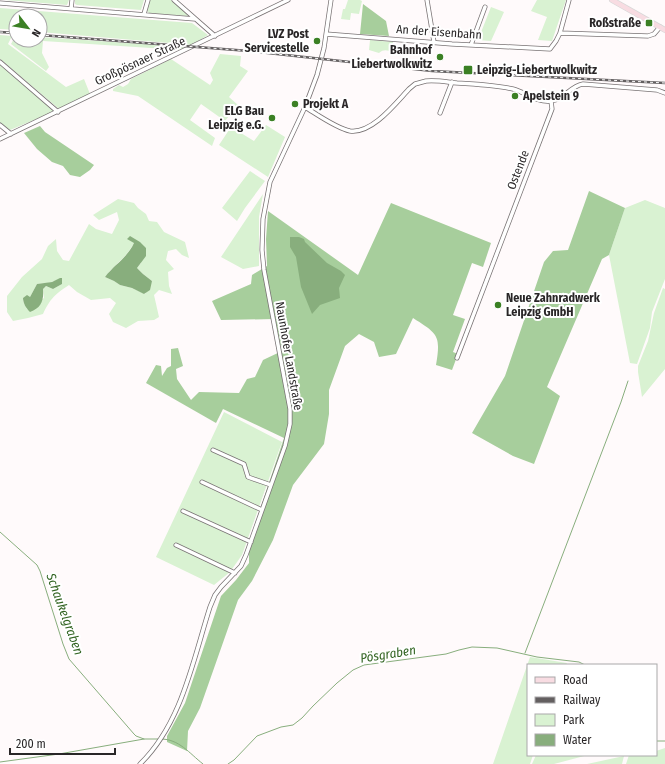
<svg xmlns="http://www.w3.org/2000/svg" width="665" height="764" viewBox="0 0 665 764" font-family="'Fira Sans Condensed',sans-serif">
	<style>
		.green { fill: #d9f2d2; fill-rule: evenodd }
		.forest { fill: #a7ce9c }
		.water { fill: #88ae7d }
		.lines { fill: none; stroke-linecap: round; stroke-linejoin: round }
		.stream { stroke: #88ae7d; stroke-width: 1 }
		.minor-casing { stroke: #797374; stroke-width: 5 }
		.major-casing { stroke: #d8d8d8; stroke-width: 6 }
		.minor { stroke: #fff; stroke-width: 3.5 }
		.major { stroke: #f8dce2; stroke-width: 4.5 }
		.rail-casing { stroke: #635f60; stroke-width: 2.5 }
		.rail { stroke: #fff; stroke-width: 1; stroke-dasharray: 3; stroke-linecap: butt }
		.poi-dot { fill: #3b8024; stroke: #fff; stroke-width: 1.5 }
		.labels { text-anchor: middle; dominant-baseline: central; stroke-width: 4; stroke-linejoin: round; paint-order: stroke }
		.poi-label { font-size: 12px; font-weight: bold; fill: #292627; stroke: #fff; text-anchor: end }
		.street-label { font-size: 12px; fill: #292627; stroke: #fff }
		.water-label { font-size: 13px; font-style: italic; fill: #326422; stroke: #fff }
	</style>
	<rect width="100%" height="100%" fill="#fffafb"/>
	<path class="green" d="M 5,0 L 69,0 L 67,5 Z
		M 75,0 L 144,0 L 141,10 L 77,5 L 75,4 Z
		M 150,0 L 171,0 L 188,15 L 187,16 L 149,13 L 147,11 Z
		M 348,0 L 360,0 L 362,1 L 359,14 L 351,13 L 350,20 L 341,19 L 343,9 L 345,9 Z
		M 537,0 L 566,0 L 552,41 L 538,40 L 547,17 L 531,11 Z
		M 491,7 L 504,12 L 491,41 L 478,40 Z
		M 0,8 L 192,23 L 208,35 L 192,45 L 40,32 L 40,16 L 16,16 L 16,30 L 0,29 Z
		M 0,35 L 12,36 L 8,44 L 66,87 L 84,79 L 90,94 L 59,109 L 0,59 Z
		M 16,35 L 16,40 L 40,40 L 40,37 L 187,47 L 182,50 L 43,41 L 42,53 L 49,67 L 46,71 L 11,44 Z
		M 370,40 L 393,42 L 392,51 L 404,52 L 404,53 C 392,55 387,46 379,53 L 369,50 Z
		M 220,54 L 241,56 L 240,66 L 248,71 L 229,97 L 238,105 L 225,121 L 201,104 L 190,120 L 215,138 L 212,146 L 138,96 L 113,91 L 113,89 L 119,85 L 123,87 L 128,84 L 131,79 L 171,59 L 210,85 L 213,80 L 210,73 Z
		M 0,64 L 56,111 L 10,130 L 0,123 Z
		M 266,125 L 285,137 L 268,177 L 219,145 L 231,127 L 254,141 Z
		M 250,171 L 265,181 L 245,208 L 237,221 L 222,208 Z
		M 263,194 L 259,217 L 259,266 L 243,269 L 221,257 Z
		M 118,199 L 134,203 L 138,208 L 146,214 L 149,221 L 157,222 L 164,232 L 185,242 L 189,258 L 182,255 L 176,249 L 168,251 L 166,260 L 174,269 L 168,272 L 169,286 L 172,294 L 159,290 L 154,295 L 159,317 L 154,320 L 138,321 L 126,328 L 113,322 L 109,314 L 116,303 L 110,298 L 91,300 L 77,292 L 69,285 C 55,294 50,299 43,314 L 28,318 L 13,321 L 7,312 L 7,296 L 22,277 L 42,259 L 48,246 L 56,239 L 57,251 L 63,260 L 69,261 L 89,224 L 96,229 L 112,234 L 119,220 L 117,212 L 99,220 L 93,215 ZM 134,243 L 141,263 L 137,268 L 143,274 L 152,281 L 145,294 L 132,288 L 120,285 L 114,281 L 105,277 C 115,264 126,258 134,243 ZM 58,280 L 62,284 L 53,289 L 46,286 L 43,289 L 44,298 L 27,309 L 23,301 L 23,298 L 30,297 L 37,284 L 48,283 Z
		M 645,200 L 665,208 L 665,279 L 652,312 L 650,328 L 637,364 L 630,363 L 609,255 L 625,208 Z
		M 663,288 L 665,289 L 665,369 L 642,397 L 638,372 L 638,366 L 648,341 L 654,313 Z
		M 224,412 L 282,442 L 242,555 L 230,572 L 214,585 L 156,557 Z
		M 530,657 L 567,663 L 566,665 L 528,665 L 528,755 L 533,755 L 530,764 L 493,764 Z
		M 665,748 L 665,764 L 626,764 L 629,755 L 656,755 L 656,751 Z
		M 536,755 L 588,755 L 554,764 L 532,764 Z
		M 624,756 L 622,764 L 587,764 Z"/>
	<path class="forest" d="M 363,4 L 386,21 L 389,36 L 360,34 Z
		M 40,126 L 45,132 L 94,165 L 90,170 L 80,177 L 70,175 L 63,166 L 52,162 L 37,149 L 24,133 Z
		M 589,191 L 625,208 L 609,255 L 602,259 L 547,387 L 560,396 L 534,464 L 513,456 L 472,433 L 505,376 L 544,262 L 553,251 L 568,250 Z
		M 391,203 L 491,243 L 483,267 L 472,263 L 453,315 L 465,319 L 453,352 L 458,354 L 452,370 L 436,365 C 441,335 438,334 413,318 L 396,354 L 379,357 L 374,342 L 359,334 L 345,346 L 329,390 L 329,414 L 324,444 L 293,485 L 273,540 L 252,581 L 238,600 L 200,708 L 188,731 L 187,751 L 167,742 L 167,736 L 185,703 L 221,596 L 236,580 L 249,563 L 249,542 L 284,438 L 223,409 L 216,423 L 146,383 L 156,365 L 161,366 L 162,376 L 167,368 L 171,366 L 171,349 L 178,348 L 183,366 L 176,369 L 177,379 L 191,400 L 199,392 L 239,393 L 247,379 L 255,377 L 263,360 L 282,351 L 274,319 L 221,320 L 212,301 L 251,284 L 252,275 L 267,266 L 266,239 L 268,211 L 358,275 Z"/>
	<path class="water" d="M 130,236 L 140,242 L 146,248 L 146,256 L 137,268 L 143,274 L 152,281 L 150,290 L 144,294 L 132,288 L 120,285 L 114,281 L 105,277 C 114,265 127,258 134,243 L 127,239 Z
		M 290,237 L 299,237 L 304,239 L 305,242 L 327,263 L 341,271 L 345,275 L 339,288 L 340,298 L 320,305 L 312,314 L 301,287 L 296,257 L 290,247 Z
		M 60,278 L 62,278 L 62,284 L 53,289 L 46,286 L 43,289 C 44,301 41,308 30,312 C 26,308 23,303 23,298 L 27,295 L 30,297 L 37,284 L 52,282 Z"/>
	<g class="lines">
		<path class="stream" d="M 0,532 L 37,565 L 40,571 L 63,644 L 69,659 L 134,734 L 136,736 L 144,739
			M 525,653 L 621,402 L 628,381
			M 161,739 C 179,739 189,753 203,764
			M 656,741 L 665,741
			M 0,762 L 59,754 L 144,739 L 158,739
			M 228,764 L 234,760 L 257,736 L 281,727 L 293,725 L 302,718 L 313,706 L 337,683 L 353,670 L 364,665 L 446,654 L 459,650 L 472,647 L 497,648 L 537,657 L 579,662 L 585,665"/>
		<defs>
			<path id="minor" d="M 174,0 L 215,36
				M 427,0 L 434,42
				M 0,3 L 195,19
				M 71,9 L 72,0
				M 144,14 L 148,0
				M 560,33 L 569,0
				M 326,34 L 452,44 L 550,49 L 556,41 L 560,33 L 648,36 L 654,34 L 660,27
				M 471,45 L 485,7
				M 0,62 L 58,112
				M 305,107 C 318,115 336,128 350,131 C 372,134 395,104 409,89 L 415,84 L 426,81 C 437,80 447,82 457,83 C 476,84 495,85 513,89 C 525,92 537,103 551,101 C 564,100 570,86 583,84 L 657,90 L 665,93
				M 440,113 L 452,82
				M 0,125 L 11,134
				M 0,139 C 96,93 192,47 288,0
				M 457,358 L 552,109 L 551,101
				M 213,450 L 244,464 L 248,477 L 271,485
				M 202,482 L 262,510
				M 183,511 L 251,542
				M 176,545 L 235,573
				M 140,764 C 182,723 193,660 210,607 L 215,595 L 221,587 L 241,566 L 246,555 L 285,446 L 290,424 L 290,409 L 264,270 L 262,250 L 263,219 L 270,182 L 305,107 L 317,75 L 324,48 L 331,0"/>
			<path id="major" d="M 612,0 L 665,30"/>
		</defs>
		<use href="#minor" class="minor-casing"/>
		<use href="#major" class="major-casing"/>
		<use href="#minor" class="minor"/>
		<use href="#major" class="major"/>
		<defs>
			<path id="rail" d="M 0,32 L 16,33
				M 40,35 L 249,51 L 432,71 L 665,83"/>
		</defs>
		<use href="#rail" class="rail-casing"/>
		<use href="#rail" class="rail"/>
	</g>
	<g class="poi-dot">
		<rect x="645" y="19" width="8" height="8" rx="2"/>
		<circle cx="317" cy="41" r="4"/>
		<circle cx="440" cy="57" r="4"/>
		<rect x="463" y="65" width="10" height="10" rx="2"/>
		<circle cx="515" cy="96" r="4"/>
		<circle cx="295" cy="104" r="4"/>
		<circle cx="272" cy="118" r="4"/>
		<circle cx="498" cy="305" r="4"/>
	</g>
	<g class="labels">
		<g class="poi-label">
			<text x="641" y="23">Roßstraße</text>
			<text x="309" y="34">LVZ Post<tspan x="309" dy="14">Servicestelle</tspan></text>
			<text x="432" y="50">Bahnhof<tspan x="432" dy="14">Liebertwolkwitz</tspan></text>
			<text x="477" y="70" text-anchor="start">Leipzig-Liebertwolkwitz</text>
			<text x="523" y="96" text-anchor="start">Apelstein 9</text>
			<text x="303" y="104" text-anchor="start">Projekt A</text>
			<text x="264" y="111">ELG Bau<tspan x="264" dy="14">Leipzig e.G.</tspan></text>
			<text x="506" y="298" text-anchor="start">Neue Zahnradwerk<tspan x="506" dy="14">Leipzig GmbH</tspan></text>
		</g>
		<g class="street-label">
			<text transform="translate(439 32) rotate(4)">An der Eisenbahn</text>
			<text transform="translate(140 61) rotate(-25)">Großpösnaer Straße</text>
			<text transform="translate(518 170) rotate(-69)">Ostende</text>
			<text transform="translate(289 356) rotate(80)">Naunhofer Landstraße</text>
		</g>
		<g class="water-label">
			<text transform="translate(65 614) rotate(70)">Schaukelgraben</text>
			<text transform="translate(388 654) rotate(-9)">Pösgraben</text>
		</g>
	</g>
	<rect x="527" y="664" width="130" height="92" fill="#ffffff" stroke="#a9a8a9"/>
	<rect x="535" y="677" width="20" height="6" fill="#f8dce2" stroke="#a9a8a9"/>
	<text x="563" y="684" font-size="12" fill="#292627">Road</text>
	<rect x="535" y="697" width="20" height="6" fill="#635f60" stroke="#a9a8a9"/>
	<text x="563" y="704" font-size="12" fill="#292627">Railway</text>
	<rect x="535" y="714" width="20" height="12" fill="#d9f2d2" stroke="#a9a8a9"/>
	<text x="563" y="724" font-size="12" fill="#292627">Park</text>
	<rect x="535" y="734" width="20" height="12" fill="#88ae7d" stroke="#a9a8a9"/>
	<text x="563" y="744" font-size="12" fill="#292627">Water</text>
	<g transform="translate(28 28) rotate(121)"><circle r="19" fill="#ffffff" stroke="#a9a8a9"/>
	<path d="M0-3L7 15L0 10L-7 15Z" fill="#3b8024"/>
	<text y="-6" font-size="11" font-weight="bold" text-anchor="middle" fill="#292627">N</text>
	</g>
	<path d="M10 748v6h105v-6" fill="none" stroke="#292627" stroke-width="2"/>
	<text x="16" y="748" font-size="12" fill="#292627" stroke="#ffffff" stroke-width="3" paint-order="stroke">200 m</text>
</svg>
